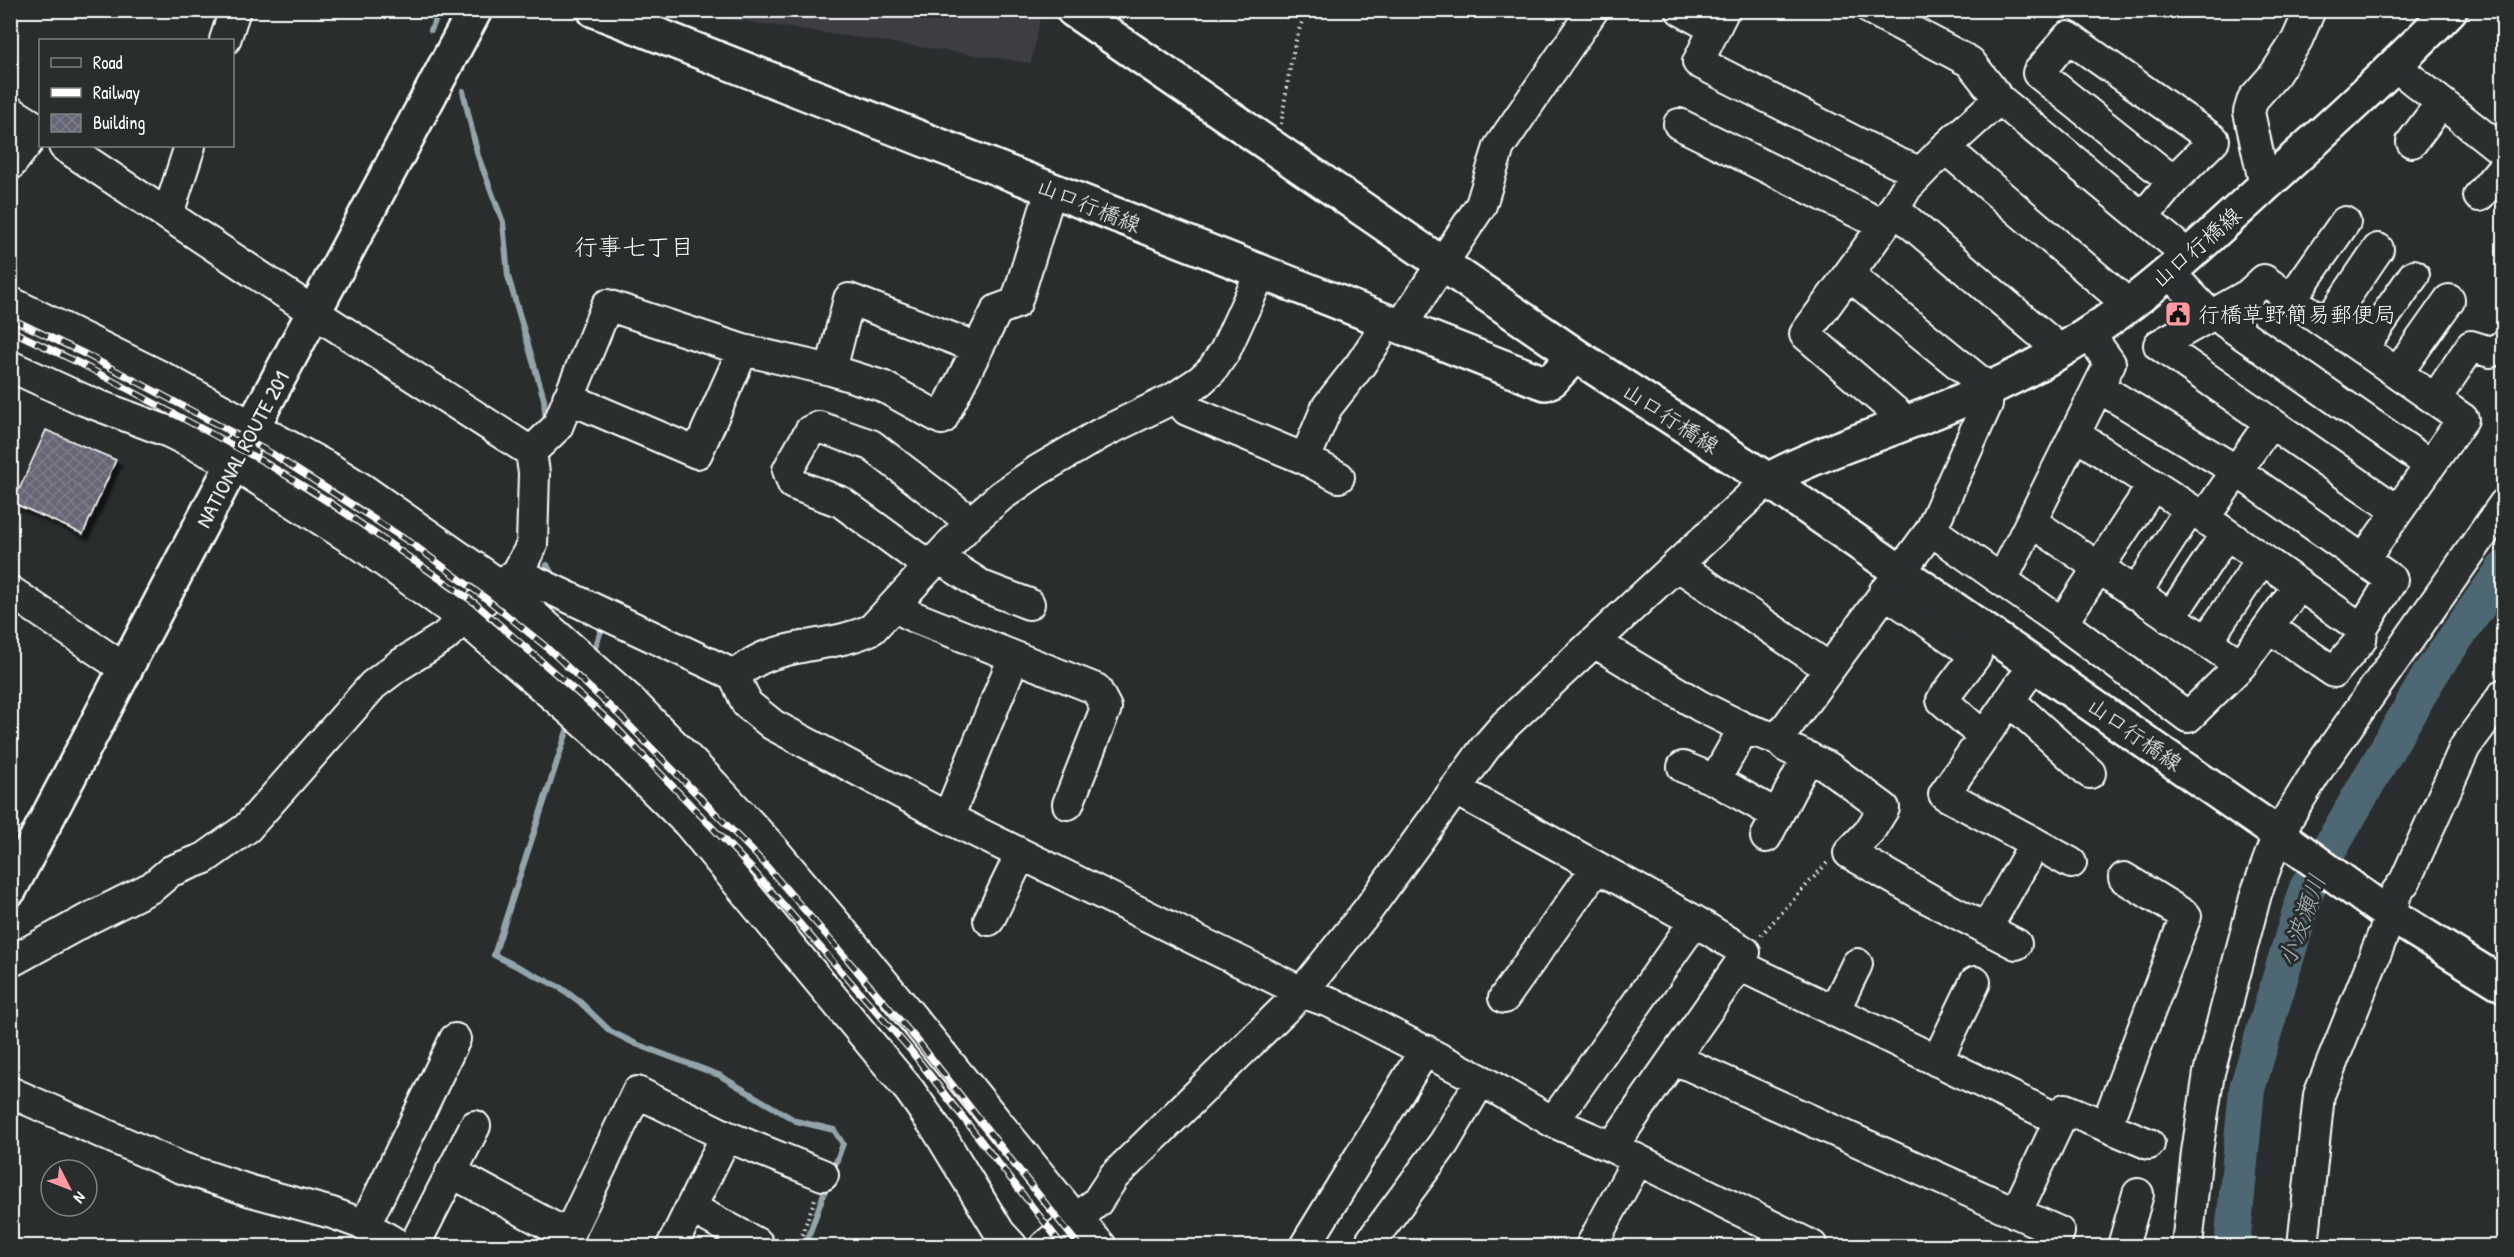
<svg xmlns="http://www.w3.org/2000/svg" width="2514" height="1257" viewBox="0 0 2514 1257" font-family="'Patrick Hand','Klee One',sans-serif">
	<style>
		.built { fill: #3c3e43 }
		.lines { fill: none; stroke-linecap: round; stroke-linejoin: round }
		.stream { stroke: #94a4aa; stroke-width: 6 }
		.river { stroke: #4d6872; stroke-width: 36 }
		.building { fill: url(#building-cross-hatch); stroke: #fff; stroke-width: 1.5; filter: url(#shadow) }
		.minor-casing { stroke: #fff; stroke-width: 34 }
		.major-casing { stroke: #fff; stroke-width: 38 }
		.highway-casing { stroke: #fff; stroke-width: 38 }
		.path { stroke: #fff; stroke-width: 4; stroke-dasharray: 1.5 4.5; stroke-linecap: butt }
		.minor { stroke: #2a2d2e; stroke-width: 30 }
		.major { stroke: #2a2d2e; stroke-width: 33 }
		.highway { stroke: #2a2d2e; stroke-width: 33 }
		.rail-casing { stroke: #fff; stroke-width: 7 }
		.rail { stroke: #2a2d2e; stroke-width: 4.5; stroke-dasharray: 14; stroke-linecap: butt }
		.labels { text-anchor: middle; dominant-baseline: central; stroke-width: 6; stroke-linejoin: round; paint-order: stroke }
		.street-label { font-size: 22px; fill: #fff; stroke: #2a2d2e }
		.poi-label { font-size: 22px; fill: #fff; stroke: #2a2d2e; text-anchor: start }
		.neighbourhood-label { font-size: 24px; fill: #fff; stroke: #2a2d2e }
		.water-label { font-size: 24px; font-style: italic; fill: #a6b4b8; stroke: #2a2d2e }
	</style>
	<defs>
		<pattern id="building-cross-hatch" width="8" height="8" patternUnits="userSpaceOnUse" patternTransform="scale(1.5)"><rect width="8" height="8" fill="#676675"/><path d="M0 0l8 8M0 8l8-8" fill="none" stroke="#7e7d8a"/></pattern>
		<filter id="shadow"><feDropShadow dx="5.5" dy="5.5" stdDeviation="1.5" flood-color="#0009"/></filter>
	</defs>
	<rect width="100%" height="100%" fill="#2a2d2e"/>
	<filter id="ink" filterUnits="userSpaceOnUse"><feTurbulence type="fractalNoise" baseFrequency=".0167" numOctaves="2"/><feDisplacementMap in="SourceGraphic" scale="12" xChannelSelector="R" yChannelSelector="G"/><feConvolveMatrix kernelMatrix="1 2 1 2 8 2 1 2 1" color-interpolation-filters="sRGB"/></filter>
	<g filter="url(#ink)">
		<path class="built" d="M 697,10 L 1042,10 L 1042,11 L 1031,63 L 695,14 Z"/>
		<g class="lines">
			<path class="stream" d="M 431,30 L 440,10
				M 463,91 L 478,156 L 503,222 L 508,276 L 544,399 L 546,424
				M 547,565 L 554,578
				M 594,651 L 604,622
				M 570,722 L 494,955 L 561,988 L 580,1002 L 610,1031 L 636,1044 L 719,1075 L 796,1121 L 834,1130 L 843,1144 L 832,1173
				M 805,1246 L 828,1182"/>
			<path class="river" d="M 2232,1246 L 2247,1089 L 2307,888 L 2431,673 L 2504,569"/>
		</g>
		<path class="building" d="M 46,430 L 116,460 L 83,534 L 13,503 Z"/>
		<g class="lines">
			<defs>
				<path id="minor" d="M 1681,10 L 1701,21
					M 1724,10 L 1698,62 L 1895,162 L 1920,172
					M 1872,10 L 1970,62 L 1999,99
					M 225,40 L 235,10
					M 2395,66 L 2504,152
					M 10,111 L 40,130
					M 1679,124 L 1873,220 L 1883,227
					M 2412,142 L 2441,103
					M 1945,148 L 2129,305
					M 10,165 L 38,129
					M 2265,186 L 2249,112 L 2253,99 L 2275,74 L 2297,40 L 2310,10
					M 2479,196 L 2504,166
					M 1895,210 L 2061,351
					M 168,214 L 190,146
					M 2143,217 L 2173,181 L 2214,140 L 2068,37 L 2038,73 L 2173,181
					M 2170,273 L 2211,316
					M 2291,299 L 2345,222
					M 10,302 L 162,377 L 329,468 L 364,490 L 500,585 L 629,699 L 713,784 L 767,842 L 837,925 L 1066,1207 L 1101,1246
					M 2217,313 L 2225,322 L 2430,465
					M 2327,324 L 2378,249
					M 1401,326 L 1481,205 L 1499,147 L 1593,10
					M 2363,348 L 2414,275
					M 10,366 L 84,400 L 169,432 L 234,464 L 364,547 L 464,619 L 595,732 L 688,823 L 910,1091 L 938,1131 L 1000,1233 L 1012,1246
					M 831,370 L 849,299 L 978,348
					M 2398,372 L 2449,300
					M 2098,387 L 2237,471 L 2392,580 L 2362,629 L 2361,640 L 2334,672 L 2270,628
					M 1176,397 L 1187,410 L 1305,459 L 1339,477
					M 568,398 L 697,453 L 743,350
					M 2436,398 L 2471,346 L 2490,352 L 2504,346
					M 1907,422 L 1805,334 L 1883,227 L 1907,187 L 1945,148 L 1999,99 L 2189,256
					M 2076,435 L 2204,518 L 2362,629
					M 531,452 L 557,427 L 607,305 L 743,350 L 831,370 L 882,386 L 942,419 L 997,310 L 1016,303 L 1051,190
					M 1305,459 L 1327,407 L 1360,365 L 1376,341 L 1385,320
					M 2204,518 L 2270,423
					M 2032,522 L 2241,665
					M 1931,530 L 2062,623 L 2188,717 L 2241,665 L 2299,585
					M 939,558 L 984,587 L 1029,604
					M 2364,559 L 2463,419 L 2264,280 L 2249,294 L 2159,345 L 2398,511
					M 1677,565 L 1829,668
					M 930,567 L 841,502 L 793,484 L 788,470 L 810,431 L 819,427 L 871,445 L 971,522
					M 517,573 L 734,675 L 747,704 L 773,725 L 948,818 L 1302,992 L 1332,1003 L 1481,1080 L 1553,1122 L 1612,1147 L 1812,1246
					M 2002,580 L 2110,363 L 2089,334
					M 10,591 L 125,669
					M 1884,592 L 1976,655 L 1942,700 L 1983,736
					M 2135,594 L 2190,509
					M 894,606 L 912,616 L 1096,689 L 1106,708 L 1068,804
					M 2170,618 L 2226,534
					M 2062,623 L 2153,485
					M 1594,642 L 1700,706 L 1744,728 L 1778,739 L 1786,747 L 1828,767 L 1884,808 L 1869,832 L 1849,853 L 1931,900 L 2016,944
					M 2206,642 L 2262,559
					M 734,675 C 744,669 755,660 767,656 C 801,643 839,645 872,629 L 971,522 L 1001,496 L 1037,471 L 1100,434 L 1176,397 L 1200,381 L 1212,370 L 1225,351 L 1261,272
					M 2009,700 L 2090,773
					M 1778,739 L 1931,530 L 1987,404 L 1988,388 L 1849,275
					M 1683,767 L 1715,780 L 1777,815
					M 1715,780 L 1744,728
					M 1455,789 L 1695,921 L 1745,952
					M 948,818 L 1014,657
					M 1766,837 L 1808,757
					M 2035,843 L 2071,863
					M 989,920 L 1021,854
					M 1986,929 L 2035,843 L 1944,794 L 2022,682
					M 10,962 L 88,919 L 152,887 L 171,871 L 205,858 L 247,828 L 373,685 L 398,666 L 444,637 L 500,585 L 517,573 L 532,545 L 534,473 L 531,452 L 315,313 L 64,146
					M 1504,998 L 1597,867
					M 1834,1011 L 1857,964
					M 1675,1059 L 2059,1232 L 2053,1246
					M 1937,1061 L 1975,982
					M 10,1092 L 179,1167 L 251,1191 L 332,1213 L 365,1225 L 400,1246
					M 1553,1122 L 1695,921
					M 2106,1126 L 2186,916 L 2124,878
					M 1612,1147 L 1739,965 L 2060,1120
					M 451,1172 L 568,1235
					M 691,1208 L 758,1244 L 756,1246
					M 2016,1213 L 2065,1109 L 2149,1144
					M 365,1225 L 455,1039
					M 1372,1240 L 1444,1143 L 1481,1080
					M 414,1246 L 475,1126
					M 563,1246 L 637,1092 L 726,1136 L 823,1175
					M 672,1246 L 726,1136
					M 1045,1246 L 1097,1202 L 1114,1176 L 1302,992 L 1367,911 L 1485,748 L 1505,725 L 1768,480
					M 1305,1246 L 1425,1050
					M 1591,1246 L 1637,1161
					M 2123,1246 L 2138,1194
					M 2187,1246 L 2197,1152 L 2209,1073 L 2256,894 L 2278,834 L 2320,766 L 2504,504
					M 2303,1246 L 2319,1095 L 2391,915 L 2396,893 L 2405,881 L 2465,747 L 2504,694"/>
				<path id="major" d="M 594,10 L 1534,379 L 1545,383 L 1552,380 L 1575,355
					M 1073,10 L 1575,355 L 1768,480 L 2278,834 L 2378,907 L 2504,985
					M 1768,480 C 1808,458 1851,444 1893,428 C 1951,406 2010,382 2062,350 C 2136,307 2197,248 2259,191 C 2324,132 2389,73 2450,10"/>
				<path id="highway" d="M 10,889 L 253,426 L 475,10"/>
			</defs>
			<use href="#minor" class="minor-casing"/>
			<use href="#major" class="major-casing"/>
			<use href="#highway" class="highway-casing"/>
			<path class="path" d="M 1281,124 C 1287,92 1291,38 1308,10
				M 1761,935 L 1827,863
				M 798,1246 L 816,1196"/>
			<use href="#minor" class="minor"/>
			<use href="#major" class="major"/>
			<use href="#highway" class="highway"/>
			<defs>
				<path id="rail" d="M 10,318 L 87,355 L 271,453 L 414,545 L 484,597 L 544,645 L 620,716 L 763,862 L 918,1041 L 1079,1246
					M 10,330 L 83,365 L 264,462 L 328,501 L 475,603 L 613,724 L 752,869 L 911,1051 L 1063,1246"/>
			</defs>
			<use href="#rail" class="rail-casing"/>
			<use href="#rail" class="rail"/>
		</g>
	</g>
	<defs>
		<symbol id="civic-square" viewBox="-11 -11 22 22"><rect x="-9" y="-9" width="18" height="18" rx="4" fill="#ff9aa2" stroke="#2a2d2e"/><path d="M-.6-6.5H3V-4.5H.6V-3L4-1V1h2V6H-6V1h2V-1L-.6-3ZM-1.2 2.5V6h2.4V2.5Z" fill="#111"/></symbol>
	</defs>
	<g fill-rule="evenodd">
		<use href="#civic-square" x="2163" y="299" width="30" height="30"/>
	</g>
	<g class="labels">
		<g class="street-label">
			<text transform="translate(1089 205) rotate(22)">山口行橋線</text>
			<text transform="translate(2196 247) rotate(-41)">山口行橋線</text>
			<text transform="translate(1671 418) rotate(33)">山口行橋線</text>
			<text transform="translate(242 449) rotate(-62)">NATIONAL ROUTE 201</text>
			<text transform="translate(2135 734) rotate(35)">山口行橋線</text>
		</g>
		<g class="poi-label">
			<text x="2198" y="314">行橋草野簡易郵便局</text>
		</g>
		<g class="neighbourhood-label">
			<text x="634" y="246">行事七丁目</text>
		</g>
		<g class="water-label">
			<text transform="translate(2301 920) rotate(-70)">小波瀬川</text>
		</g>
	</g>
	<rect width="2514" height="1257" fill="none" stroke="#2a2d2e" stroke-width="36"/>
	<rect x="18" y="18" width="2478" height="1221" fill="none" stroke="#fff" stroke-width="2" filter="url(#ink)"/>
	<rect x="39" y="39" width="195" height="108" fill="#2a2d2e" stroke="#7f8182" stroke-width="1.5"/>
	<rect x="51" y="58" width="30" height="9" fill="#2a2d2e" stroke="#7f8182" stroke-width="1.5"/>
	<text x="93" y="69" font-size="18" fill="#ffffff">Road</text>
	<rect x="51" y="88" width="30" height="9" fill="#ffffff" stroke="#7f8182" stroke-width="1.5"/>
	<text x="93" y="99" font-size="18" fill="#ffffff">Railway</text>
	<rect x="51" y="114" width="30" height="18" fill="url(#building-cross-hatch)" stroke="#7f8182" stroke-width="1.5"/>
	<text x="93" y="129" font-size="18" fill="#ffffff">Building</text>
	<g transform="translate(69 1188) rotate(132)"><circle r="28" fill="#2a2d2e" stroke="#7f8182" stroke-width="1.5"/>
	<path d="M0-4.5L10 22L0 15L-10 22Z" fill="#ff9aa2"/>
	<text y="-9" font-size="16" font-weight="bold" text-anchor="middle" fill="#ffffff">N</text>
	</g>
</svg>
